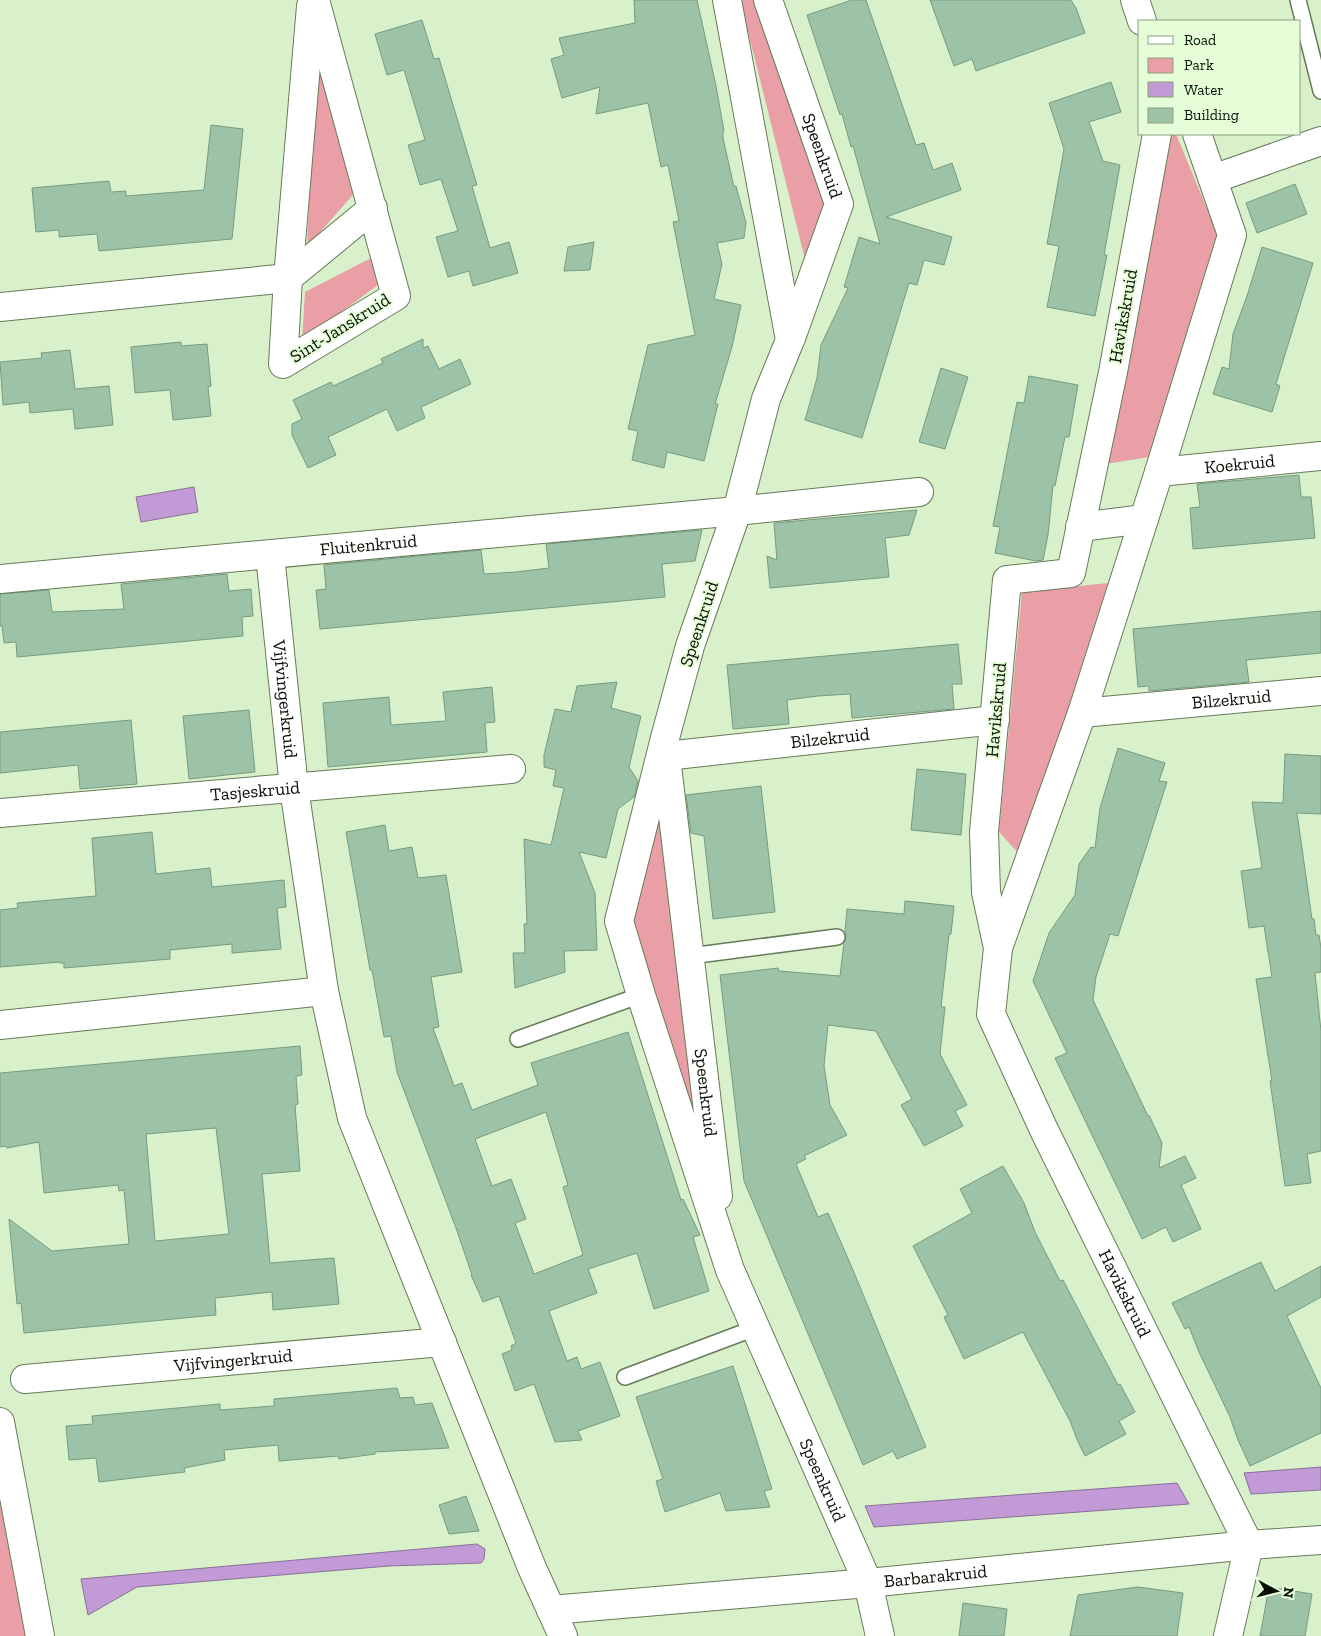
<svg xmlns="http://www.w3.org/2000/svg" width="1321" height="1636" viewBox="0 0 1321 1636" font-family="'Zilla Slab',serif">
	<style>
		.green { fill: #e99fa5 }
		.water { fill: #c29ad6; stroke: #8a7097 }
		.building { fill: #9cc3a7; stroke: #769b81; fill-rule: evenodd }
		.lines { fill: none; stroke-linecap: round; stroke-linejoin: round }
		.service-casing { stroke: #667b59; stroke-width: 18 }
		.minor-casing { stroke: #667b59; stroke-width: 30 }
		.service { stroke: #fff; stroke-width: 15 }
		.minor { stroke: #fff; stroke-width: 28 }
		.labels { text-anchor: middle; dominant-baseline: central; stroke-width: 4; stroke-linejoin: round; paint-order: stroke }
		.street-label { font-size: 18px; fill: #070e03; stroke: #e6fed7 }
	</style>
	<rect width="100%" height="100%" fill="#d9f1ca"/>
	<path class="green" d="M 740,0 L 758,0 L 828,204 L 809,275 Z
		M 317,27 L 359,188 L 307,247 Z
		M 1172,134 L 1176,134 L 1217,233 L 1149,457 L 1106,464 Z
		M 375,256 L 382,282 L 302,341 L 305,292 Z
		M 1108,583 L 1021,856 L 999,832 L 1022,592 Z
		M 660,817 L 694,1116 L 632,917 Z
		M 0,1477 L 29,1636 L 0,1636 Z"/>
	<path class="water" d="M 194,487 L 198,512 L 141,522 L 136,497 Z
		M 1321,1467 L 1321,1490 L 1251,1494 L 1244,1473 Z
		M 1177,1483 L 1189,1504 L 874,1527 L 865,1506 Z
		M 477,1544 L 485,1549 L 484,1559 L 481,1563 L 389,1566 L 137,1587 L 88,1615 L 81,1579 Z"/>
	<path class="building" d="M 634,0 L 697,0 L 716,86 L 724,131 L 723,132 L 723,138 L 734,187 L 736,186 L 746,223 L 744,238 L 717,243 L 722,264 L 714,299 L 741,305 L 732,347 L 715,404 L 718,404 L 704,461 L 667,452 L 664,468 L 632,460 L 638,431 L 628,429 L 648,345 L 695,335 L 673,222 L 679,221 L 668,165 L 661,167 L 648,103 L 596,114 L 600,87 L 562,98 L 551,59 L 564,55 L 559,38 L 635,23 Z
		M 852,0 L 866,0 L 916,145 L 924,143 L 933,170 L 952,163 L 961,190 L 886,217 L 952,237 L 944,265 L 924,260 L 917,285 L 909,283 L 862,438 L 805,420 L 817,378 L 821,345 L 848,288 L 844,287 L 859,237 L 880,244 L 853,146 L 851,147 L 842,114 L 840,115 L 807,15 Z
		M 930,0 L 1071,0 L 1076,8 L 1085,33 L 976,71 L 972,59 L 954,66 Z
		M 422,20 L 434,59 L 439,58 L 477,185 L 472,186 L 490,248 L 509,242 L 518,273 L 473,286 L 469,271 L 448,277 L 436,237 L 458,231 L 441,179 L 420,185 L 408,145 L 425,140 L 404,70 L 387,75 L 375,34 Z
		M 1111,82 L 1121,112 L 1089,122 L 1103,161 L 1120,165 L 1104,255 L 1107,255 L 1095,316 L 1047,307 L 1059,246 L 1047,244 L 1064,149 L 1049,103 Z
		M 211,125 L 243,129 L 232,239 L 99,251 L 97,234 L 59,237 L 59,230 L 36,232 L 32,188 L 109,181 L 111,192 L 126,191 L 126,196 L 204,190 Z
		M 1295,184 L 1307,214 L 1257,233 L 1246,203 Z
		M 594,242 L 590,270 L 564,271 L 568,247 Z
		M 1262,247 L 1313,263 L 1276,384 L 1280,386 L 1272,412 L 1213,394 L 1222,367 L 1229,369 L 1233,334 L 1247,296 Z
		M 423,339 L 423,348 L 428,346 L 439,369 L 460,359 L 471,384 L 421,407 L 425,418 L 397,431 L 387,409 L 328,437 L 336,455 L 308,468 L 292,435 L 292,424 L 302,419 L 293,400 L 331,382 L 333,386 L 383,363 L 381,359 Z
		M 181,342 L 181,346 L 207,344 L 211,386 L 208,387 L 211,416 L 173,420 L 170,390 L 135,393 L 131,347 Z
		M 70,350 L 75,389 L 109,386 L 113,425 L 75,429 L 73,409 L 30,413 L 29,402 L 3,405 L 0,362 L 42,358 L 41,353 Z
		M 941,368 L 968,377 L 945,449 L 919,442 Z
		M 1029,376 L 1078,385 L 1069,437 L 1065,437 L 1055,486 L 1053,485 L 1048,535 L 1043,560 L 1036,561 L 995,553 L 1000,527 L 993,526 L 1017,402 L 1024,403 Z
		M 1299,475 L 1301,497 L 1311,497 L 1315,538 L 1193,549 L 1190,508 L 1200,507 L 1197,484 Z
		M 917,510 L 909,535 L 885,538 L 889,577 L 770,588 L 767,556 L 777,560 L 774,523 Z
		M 702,530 L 695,561 L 662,564 L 665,597 L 320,629 L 316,590 L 326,589 L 324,565 L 481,550 L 484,574 L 516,572 L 549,568 L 546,544 Z
		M 227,574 L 229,591 L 251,589 L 253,616 L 242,617 L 243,636 L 17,657 L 16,642 L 4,643 L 2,626 L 0,626 L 0,594 L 49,590 L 52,612 L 124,609 L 121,584 Z
		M 1321,611 L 1321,653 L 1246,660 L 1249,682 L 1149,691 L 1149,686 L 1138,687 L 1133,629 Z
		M 958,644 L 962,684 L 952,684 L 954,709 L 852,718 L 850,694 L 818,696 L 787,700 L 789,724 L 733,729 L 727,665 Z
		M 617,682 L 611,708 L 641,716 L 629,767 L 638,781 L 634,797 L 618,809 L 606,858 L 579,852 L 595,893 L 597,950 L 564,951 L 565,972 L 515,988 L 513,953 L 525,953 L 524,924 L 527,924 L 524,839 L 551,845 L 564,788 L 553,786 L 556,770 L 544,767 L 544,755 L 555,709 L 571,712 L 577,686 Z
		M 492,687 L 495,722 L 485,723 L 487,752 L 328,767 L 323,703 L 389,697 L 391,725 L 446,721 L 443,692 Z
		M 249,710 L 255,772 L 189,779 L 183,716 Z
		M 131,720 L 137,784 L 80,789 L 78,765 L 0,773 L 0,732 Z
		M 1118,748 L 1165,763 L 1159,781 L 1167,782 L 1118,936 L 1110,934 L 1096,977 L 1093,1000 L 1148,1116 L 1149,1115 L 1162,1143 L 1159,1168 L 1185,1156 L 1196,1178 L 1181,1185 L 1201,1229 L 1173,1242 L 1166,1227 L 1142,1239 L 1055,1058 L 1067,1053 L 1033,981 L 1049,933 L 1075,895 L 1079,864 L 1091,847 L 1095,848 L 1100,808 Z
		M 1285,754 L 1321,756 L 1321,814 L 1297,813 L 1312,919 L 1314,919 L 1316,935 L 1319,935 L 1321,948 L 1321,972 L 1315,973 L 1321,1031 L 1321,1151 L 1307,1154 L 1311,1183 L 1285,1186 L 1270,1081 L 1272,1081 L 1256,979 L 1272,977 L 1264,926 L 1249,928 L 1241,871 L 1262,868 L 1252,802 L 1283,803 Z
		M 917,769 L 966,774 L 961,835 L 911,830 Z
		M 761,786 L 775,912 L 713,919 L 704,836 L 691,833 L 686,795 Z
		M 385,825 L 389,851 L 412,847 L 418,878 L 446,875 L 462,972 L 431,977 L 439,1027 L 433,1028 L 454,1086 L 462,1083 L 472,1110 L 538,1085 L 531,1063 L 628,1032 L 681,1200 L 683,1199 L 700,1235 L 693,1237 L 709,1291 L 654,1309 L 637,1253 L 588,1269 L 597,1293 L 549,1311 L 567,1361 L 577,1357 L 581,1369 L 600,1362 L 620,1416 L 578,1431 L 582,1440 L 555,1442 L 534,1384 L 515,1391 L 502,1354 L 512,1350 L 511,1346 L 516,1343 L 499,1296 L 483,1302 L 471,1275 L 472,1275 L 456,1228 L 397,1072 L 391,1036 L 384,1037 L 372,970 L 370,970 L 346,832 ZM 546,1112 L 568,1185 L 563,1187 L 583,1255 L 534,1274 L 515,1223 L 526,1219 L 511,1179 L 492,1186 L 475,1139 Z
		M 152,832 L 156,874 L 210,868 L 212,887 L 284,880 L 286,907 L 277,908 L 281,949 L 232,953 L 232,944 L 170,950 L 170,959 L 64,968 L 64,963 L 60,963 L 60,962 L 0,967 L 0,910 L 18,908 L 17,903 L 96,896 L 92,838 Z
		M 905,901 L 954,906 L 951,934 L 949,934 L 941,1007 L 945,1007 L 940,1054 L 967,1105 L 955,1111 L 963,1126 L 924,1146 L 901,1105 L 912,1099 L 876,1031 L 828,1025 L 824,1066 L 830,1105 L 847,1135 L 804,1156 L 806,1159 L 796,1164 L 818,1217 L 828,1213 L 853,1270 L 926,1447 L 897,1459 L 893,1451 L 863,1465 L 744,1181 L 720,975 L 778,968 L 779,971 L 840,976 L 844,943 L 846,936 L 845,932 L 847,909 L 904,914 Z
		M 300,1046 L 302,1075 L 296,1076 L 298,1104 L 295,1105 L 300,1171 L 262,1174 L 270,1263 L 334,1258 L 339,1304 L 273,1310 L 272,1292 L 215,1298 L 216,1315 L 24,1333 L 21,1303 L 17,1304 L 9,1219 L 52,1251 L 129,1244 L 124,1190 L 119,1191 L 118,1185 L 44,1193 L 39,1142 L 7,1148 L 6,1146 L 0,1147 L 0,1073 ZM 216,1128 L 229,1234 L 155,1241 L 146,1134 Z
		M 1003,1166 L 1024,1203 L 1035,1232 L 1060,1281 L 1063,1280 L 1118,1385 L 1120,1384 L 1135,1412 L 1119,1421 L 1126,1434 L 1085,1456 L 1078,1442 L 1070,1421 L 1023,1332 L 964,1359 L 944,1317 L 948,1315 L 913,1246 L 972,1213 L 960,1189 Z
		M 1261,1262 L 1275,1291 L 1321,1266 L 1321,1297 L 1287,1316 L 1321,1388 L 1321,1433 L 1250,1466 L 1238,1440 L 1230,1417 L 1199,1352 L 1189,1327 L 1185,1329 L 1172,1303 Z
		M 733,1366 L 772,1489 L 764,1491 L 770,1507 L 726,1511 L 720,1493 L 665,1512 L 656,1481 L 663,1479 L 636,1397 Z
		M 397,1388 L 400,1398 L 413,1397 L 415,1405 L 432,1403 L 449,1448 L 375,1452 L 375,1454 L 339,1459 L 338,1456 L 279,1461 L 278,1445 L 224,1450 L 225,1460 L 184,1468 L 185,1472 L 99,1482 L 96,1458 L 69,1460 L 66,1426 L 93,1424 L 92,1416 L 220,1404 L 220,1410 L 274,1406 L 274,1399 Z
		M 466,1496 L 479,1531 L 449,1534 L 439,1505 Z
		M 1138,1587 L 1183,1593 L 1177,1636 L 1070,1636 L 1078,1595 Z
		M 1269,1587 L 1312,1594 L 1305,1636 L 1260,1636 Z
		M 963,1603 L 1007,1609 L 1004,1636 L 959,1636 Z"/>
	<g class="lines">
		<defs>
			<path id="service" d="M 1298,0 L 1321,91
				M 690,956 L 837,937
				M 518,1039 L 641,995
				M 625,1377 L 755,1328"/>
			<g id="minor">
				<path d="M 315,0 L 396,296 L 283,364 L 288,278 L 373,208"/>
				<path id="s1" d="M 727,0 L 790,340 L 766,399 L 737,511 L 690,646 L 665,738 L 619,921 L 641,995 L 730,1270 L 868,1583 L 880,1636"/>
				<path id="s2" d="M 768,0 L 839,204 L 791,338"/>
				<path d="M 1135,0 L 1142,21"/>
				<path id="s3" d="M 1157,134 L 1113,372 L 1071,573 L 1007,580 L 984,832 L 986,892 L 998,948 L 991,1014 L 1044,1130 L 1249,1545 L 1228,1636"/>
				<path d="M 1213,179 L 1321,141"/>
				<path d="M 0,307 L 288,278 L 311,6"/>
				<path id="s4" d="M 1159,472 L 1321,456"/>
				<path d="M 1080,527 L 1144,519"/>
				<path id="s5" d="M 270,555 L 294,788 L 324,991 L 352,1118 L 532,1568 L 563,1636"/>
				<path id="s6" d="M 0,579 L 737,511 L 919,492"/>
				<path id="s7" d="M 1082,713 L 1321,691"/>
				<path id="s8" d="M 666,756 L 995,720"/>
				<path id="s9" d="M 666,757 L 718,1196"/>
				<path id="s10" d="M 0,813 L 511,769"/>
				<path d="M 998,948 L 1082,713 L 1159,472 L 1232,235 L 1197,134"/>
				<path d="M 0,1025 L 324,991"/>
				<path id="s11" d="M 25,1379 L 442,1342"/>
				<path d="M 0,1422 L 40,1636"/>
				<path id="s12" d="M 551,1610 L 868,1583 L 1249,1545 L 1321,1540"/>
			</g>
		</defs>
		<use href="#service" class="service-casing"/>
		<use href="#minor" class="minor-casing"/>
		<use href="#service" class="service"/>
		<use href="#minor" class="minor"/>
	</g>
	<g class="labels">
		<g class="street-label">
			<text stroke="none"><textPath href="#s2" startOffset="165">Speenkruid</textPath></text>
			<text transform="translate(1123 316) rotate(-80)">Havikskruid</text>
			<text transform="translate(340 328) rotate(-32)">Sint-Janskruid</text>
			<text stroke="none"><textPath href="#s4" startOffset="81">Koekruid</textPath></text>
			<text stroke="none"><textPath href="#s6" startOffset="370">Fluitenkruid</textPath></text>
			<text transform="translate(699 624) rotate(-72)">Speenkruid</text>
			<text stroke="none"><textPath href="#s5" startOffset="145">Vijfvingerkruid</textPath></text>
			<text stroke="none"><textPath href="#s7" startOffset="150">Bilzekruid</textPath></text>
			<text transform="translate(996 710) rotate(-85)">Havikskruid</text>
			<text stroke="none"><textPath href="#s8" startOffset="165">Bilzekruid</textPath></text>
			<text stroke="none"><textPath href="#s10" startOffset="256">Tasjeskruid</textPath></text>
			<text stroke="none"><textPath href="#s9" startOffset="338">Speenkruid</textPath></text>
			<text stroke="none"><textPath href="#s3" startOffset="1258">Havikskruid</textPath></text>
			<text stroke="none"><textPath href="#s11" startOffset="209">Vijfvingerkruid</textPath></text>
			<text stroke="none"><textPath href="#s1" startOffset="1548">Speenkruid</textPath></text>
			<text stroke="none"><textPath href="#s12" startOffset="386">Barbarakruid</textPath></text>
		</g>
	</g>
	<rect x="1138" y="20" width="162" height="115" fill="#e6fed7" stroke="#8d9e82"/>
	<rect x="1148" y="36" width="25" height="8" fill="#ffffff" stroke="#8d9e82"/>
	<text x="1184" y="45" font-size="15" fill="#070e03">Road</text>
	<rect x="1148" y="58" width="25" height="15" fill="#e99fa5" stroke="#8d9e82"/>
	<text x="1184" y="70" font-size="15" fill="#070e03">Park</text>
	<rect x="1148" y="82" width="25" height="15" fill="#c29ad6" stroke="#8d9e82"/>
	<text x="1184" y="95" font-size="15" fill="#070e03">Water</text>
	<rect x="1148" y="108" width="25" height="15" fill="#9cc3a7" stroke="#8d9e82"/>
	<text x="1184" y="120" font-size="15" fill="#070e03">Building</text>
	<g transform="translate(1276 1591) rotate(97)" stroke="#e6fed7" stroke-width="4" paint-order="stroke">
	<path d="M0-4L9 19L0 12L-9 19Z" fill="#070e03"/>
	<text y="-8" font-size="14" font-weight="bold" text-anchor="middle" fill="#070e03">N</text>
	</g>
</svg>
